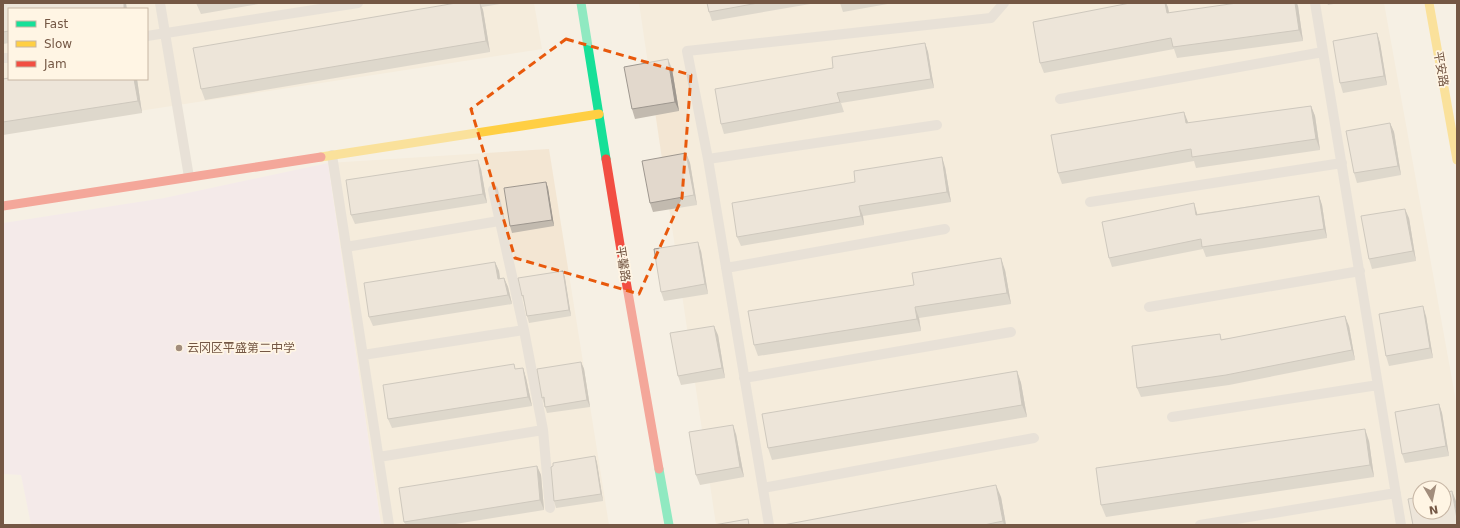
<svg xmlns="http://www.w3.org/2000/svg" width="1460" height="528" viewBox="0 0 1460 528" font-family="'DejaVu Sans','Noto Sans SC',sans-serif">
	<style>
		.residential { fill: #f3e6d3; fill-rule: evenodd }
		.education { fill: #f2e3f0 }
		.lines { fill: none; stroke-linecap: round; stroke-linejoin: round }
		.lane { stroke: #d7cfc7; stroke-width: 10 }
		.fast { stroke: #16e098; stroke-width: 9 }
		.slow { stroke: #ffcf43; stroke-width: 9 }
		.jam { stroke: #f24e42; stroke-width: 9 }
		.wall { fill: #c2baaf }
		.shaded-wall { fill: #9e978f }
		.building { fill: #e2d8cc; stroke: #9e978f }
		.marked { fill: none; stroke: #e8590c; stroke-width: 3; stroke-dasharray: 8 5; stroke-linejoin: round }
		.poi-dot { fill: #a28d7c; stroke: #fff5e4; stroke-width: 1.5 }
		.labels { text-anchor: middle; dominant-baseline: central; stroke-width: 3.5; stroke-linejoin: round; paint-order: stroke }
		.street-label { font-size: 12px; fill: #745744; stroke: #fff5e4 }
		.poi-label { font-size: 12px; fill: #745744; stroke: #fff5e4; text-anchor: start }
	</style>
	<rect width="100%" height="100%" fill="#f6f0e4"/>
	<path class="residential" d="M 3,3 L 534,3 L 542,49 L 3,132 ZM 9,9 L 147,9 L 147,79 L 9,79 Z
		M 639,3 L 1384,3 L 1457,407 L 1457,525 L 716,525 ZM 1420,488 L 1444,488 L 1444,512 L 1420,512 Z
		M 549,149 L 609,525 L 381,525 L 328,163 Z"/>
	<path class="education" d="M 328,163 L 381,525 L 31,525 L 21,475 L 3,474 L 3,223 L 164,198 Z"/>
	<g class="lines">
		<path class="lane" d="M 160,3 L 189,177
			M 1315,3 L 1401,525
			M 147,36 L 358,3
			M 3,58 L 9,58
			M 1060,99 L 1323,52
			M 332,155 L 389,525
			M 708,159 L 937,125
			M 493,190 L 524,330 L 543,430 L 550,508
			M 1090,202 L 1342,163
			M 346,247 L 499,221
			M 726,268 L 945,229
			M 1149,307 L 1360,271
			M 363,355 L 524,330
			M 744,378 L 1011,332
			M 1172,417 L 1378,385
			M 379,457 L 543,430
			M 763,488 L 1034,438
			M 769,525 L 708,159 L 687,51 L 991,18 L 1004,3
			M 1200,525 L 1396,493"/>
		<path class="fast" d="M 581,3 L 606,159
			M 659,469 L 669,525"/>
		<path class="slow" d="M 1429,3 L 1457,160
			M 321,157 L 599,114"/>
		<path class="jam" d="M 606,159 L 626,281 L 659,469
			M 3,206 L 321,157"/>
	</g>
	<path class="wall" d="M 3,3 L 9,9 L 9,43 L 3,44 Z
		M 196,3 L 264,3 L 201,14 Z
		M 456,3 L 506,3 L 482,7 L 483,10 L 490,52 L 205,100 L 201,89 Z
		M 707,3 L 816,3 L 712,21 L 709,12 Z
		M 840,3 L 893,3 L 843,12 Z
		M 1130,3 L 1166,3 L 1169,13 L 1298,6 L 1303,41 L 1177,58 L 1174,49 L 1044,73 L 1040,63 Z
		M 1327,3 L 1339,3 L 1328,5 Z
		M 1377,33 L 1380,43 L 1387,85 L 1343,93 L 1340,83 Z
		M 925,43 L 928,52 L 934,88 L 841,103 L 844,112 L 724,134 L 721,124 L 833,68 Z
		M 672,69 L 679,111 L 635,119 L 632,109 Z
		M 3,79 L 137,79 L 142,113 L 3,135 Z
		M 1311,106 L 1315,116 L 1320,150 L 1196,168 L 1194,161 L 1062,184 L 1058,173 L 1188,123 Z
		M 1390,123 L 1394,132 L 1401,175 L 1357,183 L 1354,173 Z
		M 686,153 L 690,163 L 697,205 L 653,212 L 650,203 Z
		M 945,167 L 951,202 L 863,216 L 864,225 L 741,246 L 737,237 Z
		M 481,169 L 487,203 L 355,224 L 351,215 Z
		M 546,182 L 548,188 L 554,226 L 512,233 L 510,226 Z
		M 1319,196 L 1322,205 L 1327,238 L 1206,257 L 1203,249 L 1112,267 L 1109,258 L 1197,213 L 1197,214 Z
		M 1409,218 L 1416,261 L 1372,269 L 1369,259 Z
		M 701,251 L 708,294 L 664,301 L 661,292 Z
		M 495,262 L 499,271 L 500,278 L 504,278 L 508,287 L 512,304 L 373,326 L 369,317 Z
		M 1005,270 L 1011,304 L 919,318 L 921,331 L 758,356 L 754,345 L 914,285 Z
		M 563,271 L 565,278 L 571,316 L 529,323 L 527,316 L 524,302 L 522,296 Z
		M 1426,316 L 1433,358 L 1389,366 L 1386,356 Z
		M 1349,326 L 1355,360 L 1229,385 L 1141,397 L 1137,388 L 1222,339 Z
		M 718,335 L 725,378 L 681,385 L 678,376 Z
		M 581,362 L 584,369 L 590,407 L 547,413 L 542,398 Z
		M 523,368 L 526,378 L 532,406 L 392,428 L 388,419 L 516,369 Z
		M 1017,371 L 1021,383 L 1027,417 L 772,460 L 768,448 Z
		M 1439,404 L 1442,413 L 1449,456 L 1405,463 L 1402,454 Z
		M 736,434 L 744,477 L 700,485 L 696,475 Z
		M 1369,441 L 1374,477 L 1106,517 L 1101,505 Z
		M 595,456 L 597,463 L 603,501 L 556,508 L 554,501 L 553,466 Z
		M 537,466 L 541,475 L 544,510 L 449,525 L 406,525 L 404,522 Z
		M 1001,497 L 1006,525 L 783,525 Z"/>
	<path class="shaded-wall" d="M 124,3 L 126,3 L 127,9 L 124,9 Z
		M 480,3 L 483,10 L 490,52 L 486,41 Z
		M 1165,3 L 1166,3 L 1168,7 L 1171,24 L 1167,13 Z
		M 1295,3 L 1297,3 L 1298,6 L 1303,41 L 1299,30 Z
		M 1377,33 L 1380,43 L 1387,85 L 1384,76 Z
		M 925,43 L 928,52 L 934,88 L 931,79 Z
		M 668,59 L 672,69 L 679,111 L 675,102 Z
		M 134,79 L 137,79 L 142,113 L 138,101 Z
		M 1311,106 L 1315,116 L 1320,150 L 1316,139 Z
		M 1184,112 L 1188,122 L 1190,134 L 1186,123 Z
		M 1390,123 L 1394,132 L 1401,175 L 1398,166 Z
		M 686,153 L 690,163 L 697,205 L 694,195 Z
		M 942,157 L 945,167 L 951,202 L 947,192 Z
		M 478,160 L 481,169 L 487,203 L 483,194 Z
		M 546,182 L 548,188 L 554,226 L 552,220 Z
		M 1319,196 L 1322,205 L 1327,238 L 1324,229 Z
		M 1194,203 L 1197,213 L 1199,224 L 1196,215 Z
		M 859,206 L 863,216 L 864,225 L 861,216 Z
		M 1405,209 L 1409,218 L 1416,261 L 1413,251 Z
		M 698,242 L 701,251 L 708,294 L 705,284 Z
		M 1001,258 L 1005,270 L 1011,304 L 1007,293 Z
		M 495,262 L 499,271 L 501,288 L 498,279 Z
		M 563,271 L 565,278 L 571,316 L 569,310 Z
		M 504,278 L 508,287 L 512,304 L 508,295 Z
		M 1423,306 L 1426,316 L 1433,358 L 1430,348 Z
		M 915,307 L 919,318 L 921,331 L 917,319 Z
		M 1345,316 L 1349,326 L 1355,360 L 1352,350 Z
		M 714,326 L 718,335 L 725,378 L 722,368 Z
		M 581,362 L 584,369 L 590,407 L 587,400 Z
		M 523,368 L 526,378 L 532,406 L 528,397 Z
		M 1017,371 L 1021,383 L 1027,417 L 1022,405 Z
		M 1439,404 L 1442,413 L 1449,456 L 1446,446 Z
		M 733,425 L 736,434 L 744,477 L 740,467 Z
		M 1365,429 L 1369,441 L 1374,477 L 1370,465 Z
		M 595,456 L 597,463 L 603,501 L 601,494 Z
		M 537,466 L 541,475 L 544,510 L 540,500 Z
		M 996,485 L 1001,497 L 1006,525 L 1004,525 L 1003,521 Z
		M 1452,491 L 1456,501 L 1457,509 L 1457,519 Z"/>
	<path class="building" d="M 3,3 L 124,3 L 124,9 L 9,9 L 9,31 L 3,32 Z
		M 456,3 L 480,3 L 486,41 L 201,89 L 193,48 Z
		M 707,3 L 758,3 L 709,12 Z
		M 1130,3 L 1165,3 L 1167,13 L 1237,3 L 1295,3 L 1299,30 L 1173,47 L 1171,38 L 1040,63 L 1033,22 Z
		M 1377,33 L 1384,76 L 1340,83 L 1333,41 Z
		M 925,43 L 931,79 L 837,93 L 840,102 L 721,124 L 715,89 L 833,68 L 832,57 Z
		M 668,59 L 675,102 L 632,109 L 624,67 Z
		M 9,78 L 9,79 L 134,79 L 138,101 L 3,122 L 3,79 Z
		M 1311,106 L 1316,139 L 1192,157 L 1191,149 L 1058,173 L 1051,135 L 1184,112 L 1186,123 Z
		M 1390,123 L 1398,166 L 1354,173 L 1346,131 Z
		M 686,153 L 694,195 L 650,203 L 642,161 Z
		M 942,157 L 947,192 L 859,206 L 861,216 L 737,237 L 732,203 L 855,182 L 854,171 Z
		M 478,160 L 483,194 L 351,215 L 346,180 Z
		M 546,182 L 552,220 L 510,226 L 504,188 Z
		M 1319,196 L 1324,229 L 1202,247 L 1201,239 L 1109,258 L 1102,222 L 1194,203 L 1196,215 Z
		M 1405,209 L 1413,251 L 1369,259 L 1361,216 Z
		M 698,242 L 705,284 L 661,292 L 654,249 Z
		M 1001,258 L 1007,293 L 915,307 L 917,319 L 754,345 L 748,311 L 914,285 L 912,273 Z
		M 495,262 L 498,279 L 504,278 L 508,295 L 369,317 L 364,283 Z
		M 563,271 L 569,310 L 527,316 L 523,295 L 522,296 L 518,278 Z
		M 1423,306 L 1430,348 L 1386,356 L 1379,314 Z
		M 1345,316 L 1352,350 L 1226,375 L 1137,388 L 1132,346 L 1220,334 L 1221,340 Z
		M 714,326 L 722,368 L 678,376 L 670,333 Z
		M 581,362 L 587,400 L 545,407 L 544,397 L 542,398 L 537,369 Z
		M 514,364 L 515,369 L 523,368 L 528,397 L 388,419 L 383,385 Z
		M 1017,371 L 1022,405 L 768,448 L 762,414 Z
		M 1439,404 L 1446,446 L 1402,454 L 1395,412 Z
		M 733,425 L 740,467 L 696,475 L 689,432 Z
		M 1365,429 L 1370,465 L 1101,505 L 1096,468 Z
		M 595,456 L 601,494 L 554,501 L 551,467 L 553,466 L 553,463 Z
		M 537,466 L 540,500 L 404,522 L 399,488 Z
		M 996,485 L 1003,521 L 984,525 L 783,525 Z
		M 1452,491 L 1457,519 L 1457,525 L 1413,525 L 1408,499 L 1420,497 L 1420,512 L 1444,512 L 1444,493 Z
		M 748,519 L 749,525 L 714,525 Z"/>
	<path d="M0 0H1460V528H0ZM 566,39 L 691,75 L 682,198 L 639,294 L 515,258 L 471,109 Z" fill="#f6f0e4" fill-opacity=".55" fill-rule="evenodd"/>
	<path class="marked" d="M 566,39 L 691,75 L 682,198 L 639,294 L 515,258 L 471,109 Z"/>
	<circle class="poi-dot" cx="179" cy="348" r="4"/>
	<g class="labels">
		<g class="street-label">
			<text transform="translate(1441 69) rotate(80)">平安路</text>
			<text transform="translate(623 264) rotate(81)">平馨路</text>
		</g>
		<g class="poi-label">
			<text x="187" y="348">云冈区平盛第二中学</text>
		</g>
	</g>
	<rect width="1460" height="528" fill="none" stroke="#745744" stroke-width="8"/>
	<rect x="8" y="8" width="140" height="72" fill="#fff5e4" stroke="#c7b6a4"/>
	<rect x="16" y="21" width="20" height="6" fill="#16e098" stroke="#c7b6a4"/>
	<text x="44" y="28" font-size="12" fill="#745744">Fast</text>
	<rect x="16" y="41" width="20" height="6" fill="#ffcf43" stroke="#c7b6a4"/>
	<text x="44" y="48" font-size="12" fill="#745744">Slow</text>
	<rect x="16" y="61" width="20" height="6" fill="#f24e42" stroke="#c7b6a4"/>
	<text x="44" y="68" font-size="12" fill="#745744">Jam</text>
	<g transform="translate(1432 500) rotate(171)"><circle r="19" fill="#fff5e4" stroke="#c7b6a4"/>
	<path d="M0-3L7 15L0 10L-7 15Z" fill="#a28d7c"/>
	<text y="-6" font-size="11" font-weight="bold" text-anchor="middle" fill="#745744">N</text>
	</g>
</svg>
